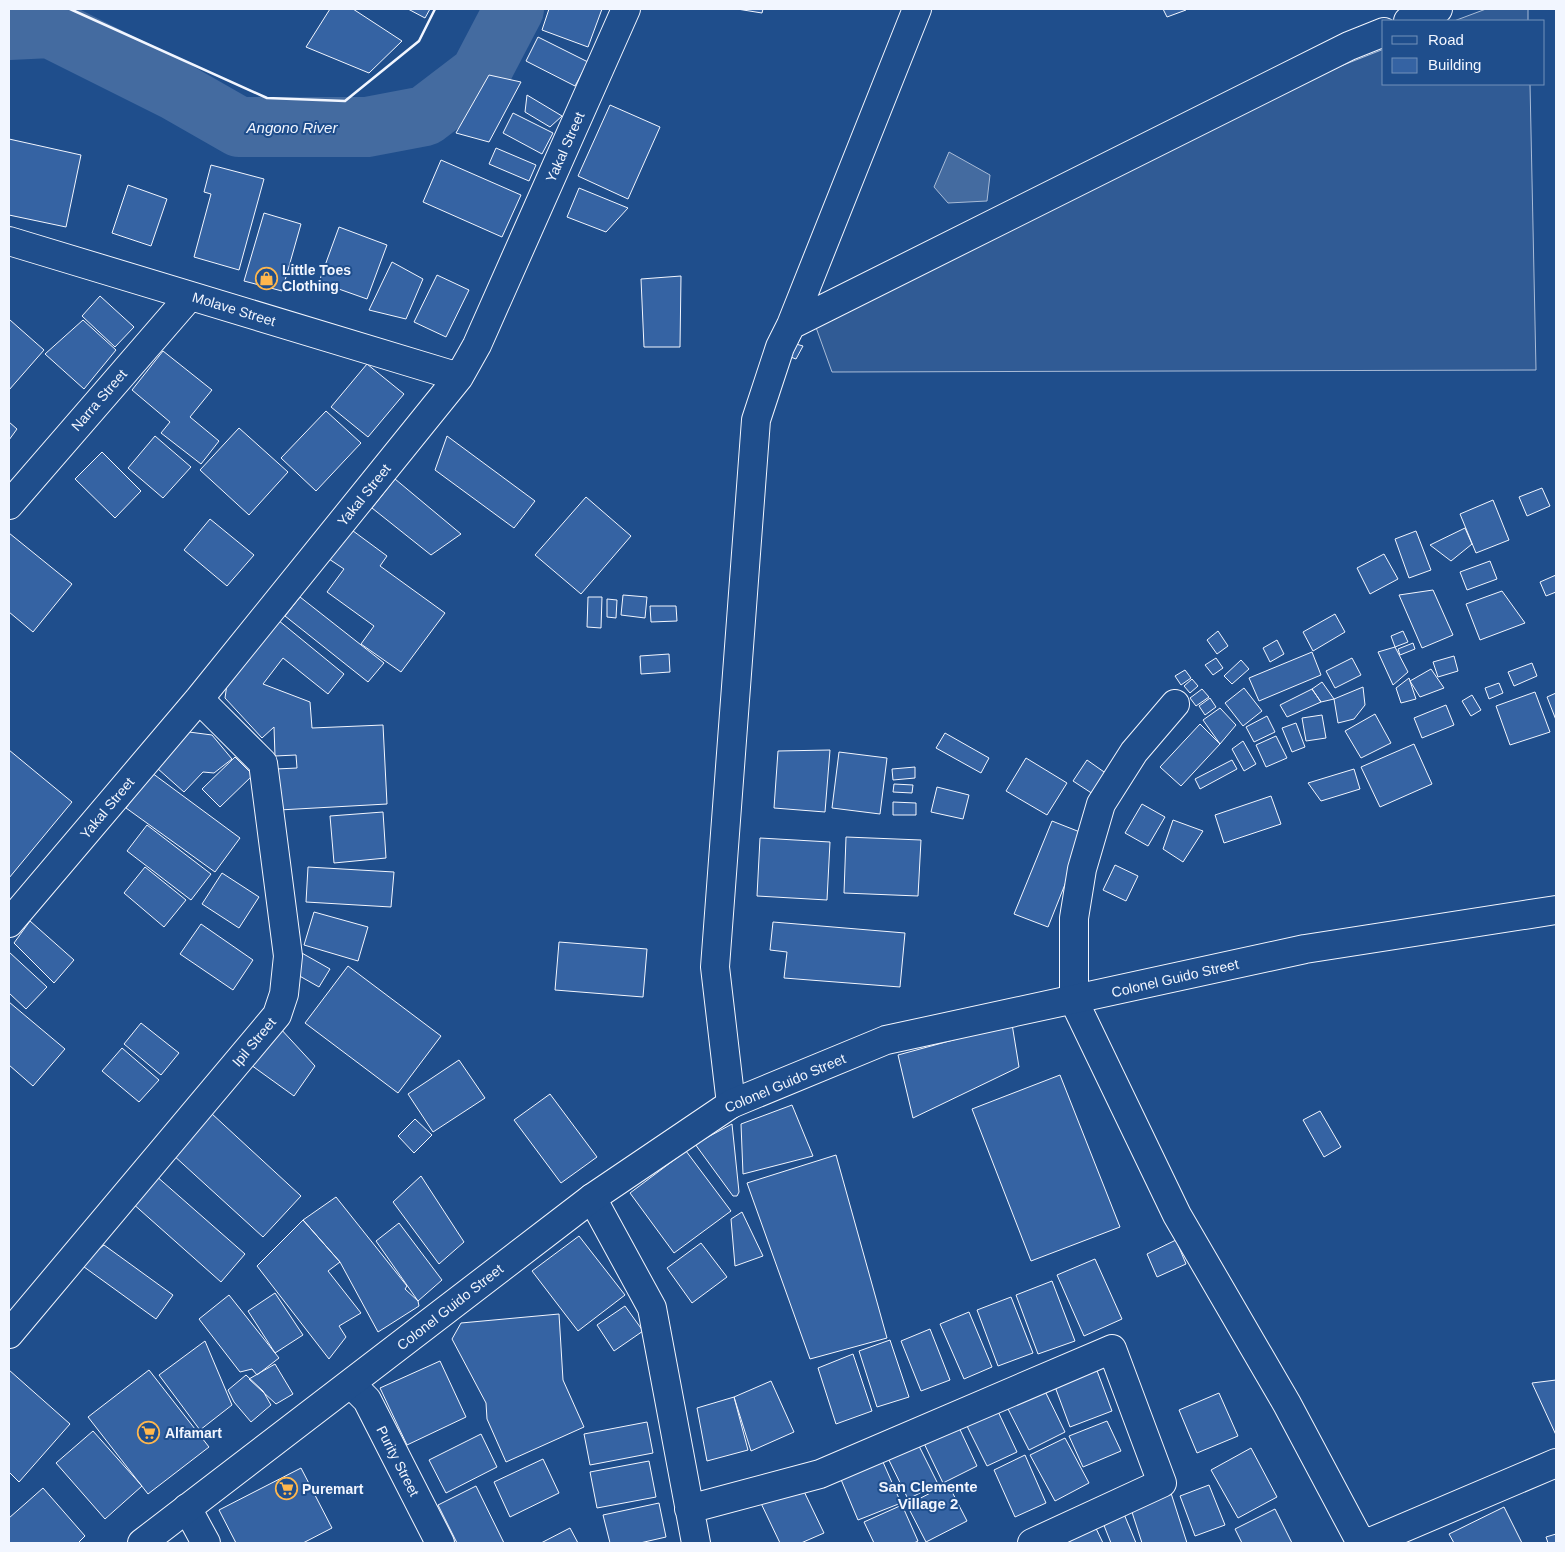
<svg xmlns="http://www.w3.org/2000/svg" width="1565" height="1552" viewBox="0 0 1565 1552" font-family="Helvetica,sans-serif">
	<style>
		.built { fill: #305b95; stroke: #a8bbd7 }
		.water { fill: #446ba0; stroke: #a8bbd7 }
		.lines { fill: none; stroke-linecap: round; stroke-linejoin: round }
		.river { stroke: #446ba0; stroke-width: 60 }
		.building { fill: #3563a3; stroke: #f2f6ff }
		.minor-casing { stroke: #f2f6ff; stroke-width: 30 }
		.tertiary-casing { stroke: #f2f6ff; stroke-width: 30 }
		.minor { stroke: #1f4e8c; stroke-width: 28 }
		.tertiary { stroke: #1f4e8c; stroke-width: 28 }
		.wall { stroke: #f2f6ff; stroke-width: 2.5 }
		.labels { text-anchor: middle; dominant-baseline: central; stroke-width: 4; stroke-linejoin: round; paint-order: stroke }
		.street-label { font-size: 14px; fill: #f2f6ff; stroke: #1f4e8c }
		.poi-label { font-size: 14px; font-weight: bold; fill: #f2f6ff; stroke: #1f4e8c; text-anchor: start }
		.water-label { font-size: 15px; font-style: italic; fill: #f2f6ff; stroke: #1f4e8c }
		.neighbourhood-label { font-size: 15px; font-weight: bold; fill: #f2f6ff; stroke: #1f4e8c }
	</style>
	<rect width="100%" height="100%" fill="#1f4e8c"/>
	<path class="built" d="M 1486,9 L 1528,9 L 1528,21 L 1454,21 Z
		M 1384,49 L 1384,84 L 1530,84 L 1536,370 L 832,372 L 813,319 L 1290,86 Z"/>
	<path class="water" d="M 949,152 L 990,175 L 987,201 L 948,203 L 934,187 Z"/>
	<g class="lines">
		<path class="river" d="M 9,30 L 50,28 L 176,91 L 239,127 L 367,127 L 425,116 L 480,74 L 514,9"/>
	</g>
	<path class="building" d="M 330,9 L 353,9 L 402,41 L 369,73 L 306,47 Z
		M 408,9 L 430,9 L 425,18 Z
		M 549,9 L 602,9 L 588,47 L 542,30 Z
		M 737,9 L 763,9 L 762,13 Z
		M 1163,9 L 1185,9 L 1186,10 L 1167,17 Z
		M 538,37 L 588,62 L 575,86 L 526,61 Z
		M 489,75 L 521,82 L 489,142 L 456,133 Z
		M 527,95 L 562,116 L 550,127 L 525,112 Z
		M 610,105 L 660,127 L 628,199 L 578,176 Z
		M 513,113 L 553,133 L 542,154 L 503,133 Z
		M 9,139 L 81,155 L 66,227 L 9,215 Z
		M 496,148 L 536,165 L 529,181 L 489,164 Z
		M 441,160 L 521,195 L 502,237 L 423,202 Z
		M 211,165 L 264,179 L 239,270 L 194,257 L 211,194 L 204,192 Z
		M 128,185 L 167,199 L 151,246 L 112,233 Z
		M 579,188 L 628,208 L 606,232 L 567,217 Z
		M 264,213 L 301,224 L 282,291 L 244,281 Z
		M 339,227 L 387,245 L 367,299 L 319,282 Z
		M 392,262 L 423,279 L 406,319 L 369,310 Z
		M 437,275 L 469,290 L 446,337 L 414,322 Z
		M 681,276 L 680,347 L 644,347 L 641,279 Z
		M 100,296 L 134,327 L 115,347 L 82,316 Z
		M 10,320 L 44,350 L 9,390 L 9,321 Z
		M 83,320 L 116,350 L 84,389 L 45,354 Z
		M 796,344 L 803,346 L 796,359 L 788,356 Z
		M 163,351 L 212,390 L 190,417 L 219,441 L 201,464 L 161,433 L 170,422 L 132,390 Z
		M 367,364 L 404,394 L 368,437 L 331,407 Z
		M 326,411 L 361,443 L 316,491 L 281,458 Z
		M 9,422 L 17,429 L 9,440 Z
		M 239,428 L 288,472 L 249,515 L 200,470 Z
		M 155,436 L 191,467 L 163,498 L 128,468 Z
		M 447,436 L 535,501 L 514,528 L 435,470 Z
		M 102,452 L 141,491 L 115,518 L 75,479 Z
		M 395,479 L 461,534 L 431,555 L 372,508 Z
		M 1542,488 L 1550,506 L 1527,516 L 1519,497 Z
		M 586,497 L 631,536 L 581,594 L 535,555 Z
		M 1493,500 L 1509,540 L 1476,553 L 1460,514 Z
		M 210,519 L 254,555 L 227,586 L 184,550 Z
		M 345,525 L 387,556 L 380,566 L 445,613 L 401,672 L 361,644 L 374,626 L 327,592 L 344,569 L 323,555 Z
		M 1465,528 L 1472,544 L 1451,561 L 1430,545 Z
		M 1416,531 L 1431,570 L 1409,578 L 1395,539 Z
		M 9,533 L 72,584 L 33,632 L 9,612 Z
		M 1384,554 L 1398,579 L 1370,594 L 1357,568 Z
		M 1490,561 L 1497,579 L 1467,590 L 1460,572 Z
		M 1556,575 L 1556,592 L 1546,596 L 1540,582 Z
		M 1433,590 L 1453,635 L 1422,648 L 1399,595 Z
		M 1502,591 L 1525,623 L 1480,640 L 1466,604 Z
		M 623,595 L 647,597 L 645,618 L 621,615 Z
		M 300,597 L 384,663 L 368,682 L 285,616 Z
		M 588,597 L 602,597 L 601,628 L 587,627 Z
		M 607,599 L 617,600 L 616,618 L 607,617 Z
		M 650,606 L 676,606 L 677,621 L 651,622 Z
		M 1335,614 L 1345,632 L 1313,651 L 1303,632 Z
		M 278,620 L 344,674 L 328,694 L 283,658 L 263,684 L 310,702 L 312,728 L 383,725 L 387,804 L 279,810 L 276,769 L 297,768 L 296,755 L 275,756 L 274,727 L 262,738 L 225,698 L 227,684 Z
		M 1218,631 L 1228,646 L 1217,654 L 1207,640 Z
		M 1403,631 L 1408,642 L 1395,647 L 1391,636 Z
		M 1277,640 L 1284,654 L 1270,662 L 1263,648 Z
		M 1413,643 L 1415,649 L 1400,655 L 1398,649 Z
		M 1395,647 L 1408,672 L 1393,685 L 1378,652 Z
		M 1312,652 L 1321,675 L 1259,701 L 1249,678 Z
		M 669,654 L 670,672 L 641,674 L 640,656 Z
		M 1454,656 L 1458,671 L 1438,677 L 1433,662 Z
		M 1216,658 L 1223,668 L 1213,675 L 1205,665 Z
		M 1352,658 L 1361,675 L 1335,688 L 1326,671 Z
		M 1241,660 L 1249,669 L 1232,684 L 1224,676 Z
		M 1532,663 L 1537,676 L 1514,686 L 1508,672 Z
		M 1431,669 L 1444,688 L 1420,697 L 1410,681 Z
		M 1185,670 L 1191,678 L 1181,685 L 1175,676 Z
		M 1409,678 L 1416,699 L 1401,703 L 1396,688 Z
		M 1192,679 L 1198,686 L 1190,693 L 1184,686 Z
		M 1322,682 L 1334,699 L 1321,702 L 1312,689 Z
		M 1499,683 L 1503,693 L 1489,699 L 1485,688 Z
		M 1363,687 L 1365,705 L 1354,719 L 1338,723 L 1334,699 Z
		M 1244,688 L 1262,711 L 1243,726 L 1225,703 Z
		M 1202,689 L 1209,697 L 1196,706 L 1190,698 Z
		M 1312,689 L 1321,702 L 1287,717 L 1280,705 Z
		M 1535,692 L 1550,732 L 1510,745 L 1496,706 Z
		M 1556,693 L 1556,720 L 1547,697 Z
		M 1472,695 L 1481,710 L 1471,716 L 1462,701 Z
		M 1210,698 L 1216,707 L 1205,715 L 1199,706 Z
		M 1446,705 L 1454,725 L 1422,738 L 1414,718 Z
		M 1220,708 L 1236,725 L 1220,744 L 1203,720 Z
		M 1375,714 L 1391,743 L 1361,758 L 1345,731 Z
		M 1322,715 L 1326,738 L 1306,741 L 1302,718 Z
		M 1267,716 L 1275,732 L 1254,742 L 1246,727 Z
		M 1296,723 L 1305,747 L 1292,752 L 1282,728 Z
		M 1200,724 L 1220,744 L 1181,786 L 1160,767 Z
		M 189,732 L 212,735 L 232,759 L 214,773 L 203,772 L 184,792 L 157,768 Z
		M 945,733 L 989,758 L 981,773 L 936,748 Z
		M 1276,736 L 1287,758 L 1266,767 L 1256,745 Z
		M 1243,741 L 1256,764 L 1244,771 L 1232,749 Z
		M 1414,744 L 1432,784 L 1380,807 L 1361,767 Z
		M 9,750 L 72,802 L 9,878 Z
		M 830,750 L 825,812 L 774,808 L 778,751 Z
		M 839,752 L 887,758 L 880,814 L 832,808 Z
		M 235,757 L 253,775 L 220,807 L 202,789 Z
		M 1026,758 L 1067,783 L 1047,815 L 1006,791 Z
		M 1087,760 L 1107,774 L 1093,794 L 1073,781 Z
		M 1232,760 L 1237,769 L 1200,789 L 1195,779 Z
		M 915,767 L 915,778 L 893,780 L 892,769 Z
		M 1354,769 L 1360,789 L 1321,801 L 1308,783 Z
		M 152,773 L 240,838 L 215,872 L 126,808 Z
		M 894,784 L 913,785 L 912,793 L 893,792 Z
		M 937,787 L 969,795 L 963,819 L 931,812 Z
		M 1271,796 L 1281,824 L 1224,843 L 1215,815 Z
		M 893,802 L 916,803 L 916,815 L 893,815 Z
		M 1142,804 L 1165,817 L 1148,846 L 1125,833 Z
		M 383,812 L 386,858 L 334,863 L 330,816 Z
		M 1173,820 L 1203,831 L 1183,862 L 1163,849 Z
		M 1052,821 L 1085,834 L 1048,927 L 1014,914 Z
		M 147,825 L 211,874 L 191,900 L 127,851 Z
		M 846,837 L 921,840 L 918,896 L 844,893 Z
		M 760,838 L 830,842 L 827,900 L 757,896 Z
		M 1115,865 L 1138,876 L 1126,901 L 1103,890 Z
		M 145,867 L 186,900 L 164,927 L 124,893 Z
		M 308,867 L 394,872 L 391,907 L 306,902 Z
		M 222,873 L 259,897 L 239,928 L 202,904 Z
		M 314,912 L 368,927 L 358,961 L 304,945 Z
		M 30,921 L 74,960 L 54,983 L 14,943 Z
		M 773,922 L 905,933 L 900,987 L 784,978 L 787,952 L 770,950 Z
		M 201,924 L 253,960 L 233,990 L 180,954 Z
		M 559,942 L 647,949 L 643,997 L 555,990 Z
		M 9,952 L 47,987 L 26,1009 L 9,993 Z
		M 300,952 L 330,969 L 319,987 L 289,970 Z
		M 348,966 L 441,1036 L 398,1093 L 305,1023 Z
		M 9,1002 L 65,1049 L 33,1086 L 9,1065 Z
		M 141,1023 L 179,1053 L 161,1075 L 124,1044 Z
		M 1012,1024 L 1019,1067 L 913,1118 L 898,1055 Z
		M 279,1027 L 315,1066 L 294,1096 L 251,1065 Z
		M 122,1048 L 159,1080 L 139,1102 L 102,1071 Z
		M 459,1060 L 485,1098 L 433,1132 L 408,1094 Z
		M 1060,1075 L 1120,1227 L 1031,1261 L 972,1109 Z
		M 550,1094 L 597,1157 L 561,1183 L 514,1120 Z
		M 792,1105 L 813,1156 L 743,1174 L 741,1124 Z
		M 1320,1111 L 1341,1147 L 1324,1157 L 1303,1120 Z
		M 211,1113 L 301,1196 L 263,1237 L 172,1154 Z
		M 415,1119 L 432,1135 L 414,1153 L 398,1136 Z
		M 732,1124 L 739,1192 L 737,1196 L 733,1196 L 695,1144 Z
		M 686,1151 L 731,1211 L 674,1253 L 630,1193 Z
		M 836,1155 L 887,1338 L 810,1359 L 747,1183 Z
		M 155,1175 L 245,1254 L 221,1282 L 131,1202 Z
		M 421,1176 L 464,1242 L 439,1264 L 393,1202 Z
		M 336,1197 L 407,1286 L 405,1289 L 418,1301 L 419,1306 L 378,1332 L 340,1262 L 303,1220 Z
		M 742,1212 L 763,1256 L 735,1266 L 731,1219 Z
		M 303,1220 L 340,1262 L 328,1271 L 361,1313 L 339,1326 L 346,1337 L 329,1359 L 257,1266 Z
		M 399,1223 L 442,1280 L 418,1301 L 376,1241 Z
		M 579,1236 L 625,1295 L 578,1331 L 532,1271 Z
		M 1176,1240 L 1186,1264 L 1157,1277 L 1147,1254 Z
		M 701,1243 L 727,1277 L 692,1303 L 667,1268 Z
		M 104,1245 L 173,1295 L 156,1319 L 80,1264 Z
		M 1095,1259 L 1122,1319 L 1084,1336 L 1057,1275 Z
		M 1052,1281 L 1075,1341 L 1038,1354 L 1016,1295 Z
		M 275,1293 L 303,1335 L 275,1353 L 248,1311 Z
		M 229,1295 L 279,1358 L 257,1375 L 252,1369 L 240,1372 L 199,1319 Z
		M 1011,1297 L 1033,1353 L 998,1366 L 977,1310 Z
		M 625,1306 L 643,1331 L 614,1351 L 597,1325 Z
		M 969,1312 L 992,1367 L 964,1379 L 940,1324 Z
		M 559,1314 L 563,1380 L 584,1427 L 506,1462 L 487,1419 L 486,1403 L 452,1339 L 461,1323 Z
		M 930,1329 L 950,1380 L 921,1391 L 901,1341 Z
		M 890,1340 L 909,1397 L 877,1407 L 859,1351 Z
		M 205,1341 L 232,1405 L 200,1430 L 159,1375 Z
		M 853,1354 L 872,1411 L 836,1424 L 818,1368 Z
		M 440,1361 L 466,1417 L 407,1445 L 380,1388 Z
		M 275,1364 L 293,1394 L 276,1404 L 249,1379 Z
		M 1096,1368 L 1112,1411 L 1070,1427 L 1054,1384 Z
		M 9,1370 L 70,1424 L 19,1482 L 9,1472 Z
		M 149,1370 L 209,1447 L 148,1494 L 88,1417 Z
		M 246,1375 L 263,1391 L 271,1405 L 251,1422 L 234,1402 L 228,1390 Z
		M 1556,1380 L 1556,1435 L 1532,1383 Z
		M 771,1381 L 794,1432 L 751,1451 L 734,1397 Z
		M 1043,1387 L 1065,1432 L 1029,1450 L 1006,1405 Z
		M 1219,1393 L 1238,1436 L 1197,1453 L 1179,1410 Z
		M 734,1397 L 748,1450 L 707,1461 L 697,1408 Z
		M 995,1405 L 1017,1452 L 987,1466 L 964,1420 Z
		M 955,1419 L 977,1466 L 943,1483 L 920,1435 Z
		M 1107,1421 L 1121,1451 L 1083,1467 L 1069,1436 Z
		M 647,1422 L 653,1453 L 590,1465 L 584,1434 Z
		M 93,1431 L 142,1486 L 105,1519 L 56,1463 Z
		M 481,1434 L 497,1467 L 446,1493 L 429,1460 Z
		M 914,1436 L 938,1484 L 908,1499 L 884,1450 Z
		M 1065,1438 L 1089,1483 L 1055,1501 L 1030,1455 Z
		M 1251,1448 L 1277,1497 L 1238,1518 L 1211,1470 Z
		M 879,1453 L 901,1503 L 858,1520 L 837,1470 Z
		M 1025,1455 L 1046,1503 L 1015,1517 L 994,1470 Z
		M 543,1459 L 559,1493 L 510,1517 L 494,1482 Z
		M 649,1461 L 656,1497 L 597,1508 L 590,1472 Z
		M 301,1468 L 332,1528 L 303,1543 L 236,1543 L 219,1510 Z
		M 798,1479 L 824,1533 L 801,1543 L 780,1543 L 758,1497 Z
		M 948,1484 L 967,1521 L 926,1542 L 907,1505 Z
		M 1209,1485 L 1225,1525 L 1195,1536 L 1180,1496 Z
		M 476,1486 L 504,1543 L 457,1543 L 438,1505 Z
		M 43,1488 L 85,1536 L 78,1543 L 9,1543 L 9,1518 Z
		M 1170,1490 L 1187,1543 L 1142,1543 L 1129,1503 Z
		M 659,1503 L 666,1537 L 640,1543 L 610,1543 L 603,1515 Z
		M 902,1505 L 918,1541 L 914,1543 L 874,1543 L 864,1522 Z
		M 1504,1507 L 1522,1543 L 1454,1543 L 1449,1534 Z
		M 1275,1509 L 1292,1543 L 1242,1543 L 1235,1529 Z
		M 1124,1514 L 1136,1543 L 1111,1543 L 1103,1523 Z
		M 1092,1520 L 1103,1543 L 1046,1543 Z
		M 570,1528 L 578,1543 L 541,1543 Z
		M 1556,1534 L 1556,1543 L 1548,1543 L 1546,1537 Z"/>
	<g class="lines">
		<defs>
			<path id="minor" d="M 1408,21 L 1438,9
				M 9,241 L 459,377
				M 791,325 L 1349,46 L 1384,32
				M 9,505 L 190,296
				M 1175,704 L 1134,752 L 1101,804 L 1082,869 L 1074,918 L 1074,1001 L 1177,1215 L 1287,1404 L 1361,1543
				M 9,923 L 199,699 L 459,377 L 477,345 L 626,9
				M 731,1104 L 715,967 L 756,420 L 780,347 L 791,325 L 917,9
				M 592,1198 L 652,1308 L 696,1543
				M 9,1334 L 277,1015 L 284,994 L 288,956 L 263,763 L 199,699
				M 351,1384 L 367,1400 L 440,1543
				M 187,1508 L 206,1543
				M 689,1509 L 820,1474 L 1112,1349 L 1162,1483 L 1032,1543
				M 1368,1543 L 1556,1463"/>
			<path id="tertiary" d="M 142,1543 L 592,1198 L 731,1104 L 886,1040 L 1305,949 L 1556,910"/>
		</defs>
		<use href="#minor" class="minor-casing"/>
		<use href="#tertiary" class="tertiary-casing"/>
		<use href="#minor" class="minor"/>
		<use href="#tertiary" class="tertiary"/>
		<path class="wall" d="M 70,9 L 267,98 L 345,101 L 419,41 L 435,9"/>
	</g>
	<defs>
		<symbol id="shop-ring" viewBox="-11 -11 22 22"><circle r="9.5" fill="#1f4e8c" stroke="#ffb74d" stroke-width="1.5"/><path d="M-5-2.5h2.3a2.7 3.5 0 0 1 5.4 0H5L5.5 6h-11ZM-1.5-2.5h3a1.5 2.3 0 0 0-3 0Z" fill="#ffb74d"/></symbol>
		<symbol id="supermarket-ring" viewBox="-11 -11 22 22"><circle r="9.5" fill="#1f4e8c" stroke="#ffb74d" stroke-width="1.5"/><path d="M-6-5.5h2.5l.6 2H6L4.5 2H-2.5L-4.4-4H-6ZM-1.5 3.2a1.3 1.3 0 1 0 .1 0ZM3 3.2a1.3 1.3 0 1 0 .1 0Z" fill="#ffb74d"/></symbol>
	</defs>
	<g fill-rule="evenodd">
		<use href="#shop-ring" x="254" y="266" width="25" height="25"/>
		<use href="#supermarket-ring" x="136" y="1420" width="25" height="25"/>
		<use href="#supermarket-ring" x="274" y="1476" width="25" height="25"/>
	</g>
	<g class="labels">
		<g class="street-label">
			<text transform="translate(565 147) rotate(-66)">Yakal Street</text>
			<text transform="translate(234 309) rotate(17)">Molave Street</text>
			<text transform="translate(99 400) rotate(-49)">Narra Street</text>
			<text transform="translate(364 495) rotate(-51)">Yakal Street</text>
			<text transform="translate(107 808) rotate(-50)">Yakal Street</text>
			<text transform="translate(1175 978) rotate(-13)">Colonel Guido Street</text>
			<text transform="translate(254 1042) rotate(-50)">Ipil Street</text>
			<text transform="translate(785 1083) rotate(-23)">Colonel Guido Street</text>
			<text transform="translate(450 1307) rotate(-38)">Colonel Guido Street</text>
			<text transform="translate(398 1461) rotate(63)">Purity Street</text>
		</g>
		<g class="poi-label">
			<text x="282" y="270">Little Toes<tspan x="282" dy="16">Clothing</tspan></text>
			<text x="165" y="1433">Alfamart</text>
			<text x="302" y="1489">Puremart</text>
		</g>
		<g class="water-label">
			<text x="292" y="127">Angono River</text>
		</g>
		<g class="neighbourhood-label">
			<text x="928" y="1486">San Clemente<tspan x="928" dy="17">Village 2</tspan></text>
		</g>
	</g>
	<rect width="1565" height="1552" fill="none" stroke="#f2f6ff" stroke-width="20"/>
	<rect x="1382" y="20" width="162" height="65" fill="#1f4e8c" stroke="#7391ba"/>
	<rect x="1392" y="36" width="25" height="8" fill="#1f4e8c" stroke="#7391ba"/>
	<text x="1428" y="45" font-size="15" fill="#f2f6ff">Road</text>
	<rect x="1392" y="58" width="25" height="15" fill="#3563a3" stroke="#7391ba"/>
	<text x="1428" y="70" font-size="15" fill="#f2f6ff">Building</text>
</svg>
